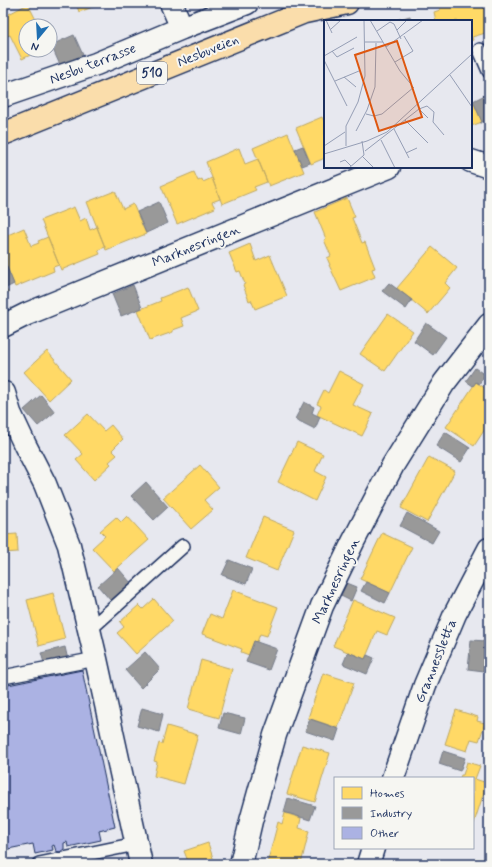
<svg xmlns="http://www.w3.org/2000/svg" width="492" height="867" viewBox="0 0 492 867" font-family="Mynerve,sans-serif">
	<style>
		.homes { fill: #ffd966; stroke: #bba664 }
		.industry { fill: #999; stroke: #737987 }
		.building { fill: #abb2e3; stroke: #1b2f5e }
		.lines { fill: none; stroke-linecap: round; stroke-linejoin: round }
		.service-casing { stroke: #1b2f5e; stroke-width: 16 }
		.minor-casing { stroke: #1b2f5e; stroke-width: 25 }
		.secondary-casing { stroke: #1b2f5e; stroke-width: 25 }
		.primary-casing { stroke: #1b2f5e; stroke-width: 25 }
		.service { stroke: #f6f6f2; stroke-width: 13 }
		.minor { stroke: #f6f6f2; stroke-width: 22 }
		.secondary { stroke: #f6f6f2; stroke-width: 22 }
		.primary { stroke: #faddab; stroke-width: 22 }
		.labels { text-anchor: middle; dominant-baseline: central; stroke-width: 4; stroke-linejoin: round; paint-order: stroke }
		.shield { fill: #f6f6f2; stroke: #5d6b8a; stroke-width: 1 }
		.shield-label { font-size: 13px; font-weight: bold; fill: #1b2f5e }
		.street-label { font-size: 14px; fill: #1b2f5e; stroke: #f6f6f2 }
		.inset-road { fill: none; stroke: #959eb5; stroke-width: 1 }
		.view { fill: #de5710; fill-opacity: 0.15; stroke: #de5710; stroke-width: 2 }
		.inset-edge { fill: none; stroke: #1b2f5e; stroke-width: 2 }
	</style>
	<rect width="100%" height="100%" fill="#e7e8ef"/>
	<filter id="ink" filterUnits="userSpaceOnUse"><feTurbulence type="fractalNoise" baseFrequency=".025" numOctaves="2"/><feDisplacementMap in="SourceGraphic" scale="8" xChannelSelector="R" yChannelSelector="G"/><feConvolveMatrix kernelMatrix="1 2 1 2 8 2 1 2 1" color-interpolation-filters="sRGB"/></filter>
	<g filter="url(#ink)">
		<path class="homes" d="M 76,3 L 104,3 L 79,12 Z
			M 438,3 L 468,3 L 469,7 L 485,3 L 489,17 L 489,32 L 472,37 L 473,40 L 471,41 L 471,21 L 436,21 L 434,12 L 440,10 Z
			M 28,4 L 39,26 L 26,26 L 26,50 L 41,50 L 22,59 L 10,35 L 7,36 L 3,28 L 3,17 Z
			M 471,96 L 482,122 L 471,126 Z
			M 322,117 L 325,124 L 325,158 L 311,164 L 296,128 Z
			M 288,133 L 304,172 L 269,186 L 253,148 Z
			M 239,148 L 245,164 L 258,159 L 267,182 L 254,187 L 256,190 L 222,204 L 206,162 Z
			M 194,172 L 198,181 L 202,179 L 203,182 L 212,178 L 220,199 L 212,202 L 215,208 L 177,224 L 161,186 Z
			M 115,191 L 123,209 L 133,204 L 146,234 L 106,250 L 87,202 Z
			M 347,198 L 355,217 L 352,218 L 362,243 L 365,242 L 375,268 L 372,269 L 375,277 L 341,291 L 329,265 L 330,265 L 327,258 L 331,256 L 325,242 L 324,240 L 326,239 L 315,212 Z
			M 74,207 L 80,221 L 86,218 L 90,230 L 97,227 L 105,247 L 98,250 L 100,254 L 61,270 L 41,220 Z
			M 24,228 L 31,246 L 39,243 L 38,241 L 48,237 L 59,265 L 53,267 L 54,271 L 15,287 L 3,258 L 3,237 Z
			M 250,244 L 256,261 L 270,255 L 287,296 L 255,309 L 251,300 L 249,301 L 243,285 L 245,284 L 240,271 L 237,272 L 229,253 Z
			M 432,247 L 457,268 L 445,283 L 450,288 L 428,314 L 397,288 Z
			M 3,282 L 8,293 L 3,295 Z
			M 188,287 L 198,311 L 181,318 L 184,326 L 173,330 L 173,332 L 150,340 L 138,310 L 161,301 L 160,298 Z
			M 388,314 L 413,331 L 385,371 L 360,354 Z
			M 47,351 L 71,379 L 49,400 L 24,372 Z
			M 339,371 L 364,384 L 353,405 L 373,414 L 362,436 L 317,415 L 321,406 L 317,404 L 324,390 L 328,393 Z
			M 476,382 L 489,391 L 489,423 L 474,446 L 446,427 Z
			M 88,414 L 104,431 L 111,425 L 123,439 L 112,450 L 117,455 L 109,462 L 111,464 L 94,480 L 76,460 L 83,454 L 65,435 Z
			M 297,442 L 323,454 L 315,471 L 326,477 L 315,501 L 278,482 Z
			M 429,457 L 455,471 L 427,522 L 401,508 Z
			M 200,465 L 219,487 L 204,500 L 213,510 L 191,529 L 163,498 Z
			M 127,516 L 149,540 L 114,571 L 92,548 L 105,536 L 100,531 L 116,517 L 121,522 Z
			M 263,517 L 294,530 L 277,571 L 246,558 Z
			M 382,533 L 412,547 L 390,593 L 360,579 Z
			M 17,534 L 18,552 L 3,553 L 3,535 Z
			M 233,590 L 278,607 L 267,636 L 260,634 L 257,642 L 254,641 L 249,655 L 241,652 L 242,649 L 202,634 L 210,614 L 222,619 Z
			M 53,593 L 65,639 L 39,646 L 27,600 Z
			M 154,599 L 173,621 L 136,654 L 117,633 L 124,627 L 120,622 L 139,605 L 143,609 Z
			M 353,600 L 395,618 L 387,635 L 377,631 L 365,659 L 333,646 Z
			M 489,638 L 489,668 L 487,668 Z
			M 201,660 L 232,669 L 219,718 L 188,709 Z
			M 323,673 L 354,683 L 338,728 L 308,718 Z
			M 456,710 L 478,717 L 477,721 L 485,723 L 479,741 L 471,739 L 467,751 L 445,744 Z
			M 167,726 L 198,735 L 184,784 L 154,776 L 157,762 L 154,761 L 159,743 L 162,744 Z
			M 302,745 L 330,753 L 315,802 L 287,794 Z
			M 467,762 L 480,766 L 475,779 L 487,783 L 473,826 L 473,778 L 460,778 L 461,775 L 463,775 Z
			M 285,813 L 301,818 L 299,828 L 309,831 L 301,864 L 267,864 L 278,822 L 282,824 Z
			M 208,843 L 215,864 L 188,864 L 189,864 L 184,851 Z"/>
		<path class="industry" d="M 410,16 L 411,21 L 396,21 L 396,20 Z
			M 74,35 L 83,55 L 60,65 L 51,45 Z
			M 485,95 L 489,105 L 489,119 L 480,123 L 482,122 L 473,101 Z
			M 303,146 L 310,163 L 302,166 L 295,149 Z
			M 159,202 L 168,223 L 146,233 L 137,212 Z
			M 6,265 L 14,284 L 6,288 L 3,282 L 3,266 Z
			M 389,283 L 412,300 L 406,309 L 382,291 Z
			M 133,285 L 142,308 L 121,316 L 112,294 Z
			M 426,323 L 446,337 L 433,355 L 414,341 Z
			M 475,368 L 485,375 L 479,384 L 476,382 L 473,386 L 466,381 Z
			M 41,395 L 55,412 L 38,426 L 24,410 Z
			M 304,402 L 314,407 L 312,413 L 320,417 L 315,429 L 295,419 Z
			M 445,432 L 470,448 L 461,462 L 436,446 Z
			M 146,482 L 168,507 L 154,520 L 131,496 Z
			M 407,513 L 439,531 L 432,543 L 400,526 Z
			M 229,560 L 252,569 L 246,584 L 222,575 Z
			M 118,568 L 131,583 L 111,601 L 98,586 Z
			M 366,582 L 390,593 L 385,603 L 361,591 Z
			M 347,583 L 357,587 L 351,601 L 341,596 Z
			M 471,640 L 486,641 L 484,671 L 468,669 Z
			M 254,641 L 277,649 L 269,670 L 246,662 Z
			M 65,647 L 68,660 L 45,666 L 41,653 Z
			M 145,652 L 160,669 L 141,688 L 125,670 Z
			M 348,652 L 365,659 L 367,655 L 374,658 L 367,674 L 343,664 Z
			M 142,708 L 163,714 L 159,732 L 137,726 Z
			M 223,713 L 245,718 L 241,734 L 219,728 Z
			M 310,719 L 339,729 L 335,741 L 305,731 Z
			M 443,751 L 465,758 L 460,771 L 439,764 Z
			M 489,771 L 489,785 L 485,783 Z
			M 288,798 L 315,806 L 310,820 L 284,812 Z"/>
		<path class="building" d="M 82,670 L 115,827 L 99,831 L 101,840 L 68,847 L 67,842 L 64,843 L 64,849 L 60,852 L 56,851 L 54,845 L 52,846 L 53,850 L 35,854 L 33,844 L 3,850 L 3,686 Z"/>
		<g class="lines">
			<defs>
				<path id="service" d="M 480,50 L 489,71
					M 89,630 L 183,546
					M 3,677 L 96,659
					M 39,864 L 136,844"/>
				<path id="minor" d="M 171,3 L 182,28
					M 3,96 L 96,64 L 182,28 L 247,3
					M 471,161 L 489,167
					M 3,326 L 27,314 L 389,167
					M 4,393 L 10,413 L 25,445 L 45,484 L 69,545 L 96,659 L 141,864
					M 241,864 L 251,821 L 275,735 L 322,606 L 353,542 L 393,465 L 444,383 L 489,325"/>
				<path id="secondary" d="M 393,778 L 425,685 L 455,614 L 489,549
					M 368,864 L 373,848"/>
				<path id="primary" d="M 305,12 L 347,3
					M 3,134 L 302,13 L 319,3"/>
			</defs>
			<use href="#service" class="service-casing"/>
			<use href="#minor" class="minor-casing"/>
			<use href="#secondary" class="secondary-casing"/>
			<use href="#primary" class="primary-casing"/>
			<use href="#service" class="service"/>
			<use href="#minor" class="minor"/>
			<use href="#secondary" class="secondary"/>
			<use href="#primary" class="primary"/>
		</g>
	</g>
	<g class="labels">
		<rect class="shield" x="137" y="62" width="30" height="22" rx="3"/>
		<g class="shield-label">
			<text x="152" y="73">510</text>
		</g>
		<g class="street-label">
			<text transform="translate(208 51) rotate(-22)">Nesbuveien</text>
			<text transform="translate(93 64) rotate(-21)">Nesbu terrasse</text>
			<text transform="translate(196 246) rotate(-22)">Marknesringen</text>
			<text transform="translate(336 581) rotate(-65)">Marknesringen</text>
			<text transform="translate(436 661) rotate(-68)">Grannessletta</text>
		</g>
	</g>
	<g transform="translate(324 20)">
		<rect width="148" height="148" fill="#e7e8ef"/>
		<path class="inset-road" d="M 2,0 L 8,13M 46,0 L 76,51 L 86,63M 7,9 L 17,0M 73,10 L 83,0M 53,11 L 66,2 L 70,4 L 77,19M 41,22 L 59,22M 62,27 L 99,0M 8,31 L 13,37 L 30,28M 0,36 L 33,17M 0,40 L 23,86M 71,42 L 89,31 L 80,16M 126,55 L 148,87M 20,57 L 32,67M 11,61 L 35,51M 95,89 L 104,98M 42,94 L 50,96 L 58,94 L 90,67M 81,100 L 104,123M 70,109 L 85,138M 32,111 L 43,90 L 51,67 L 52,23M 57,120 L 71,148M 0,126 L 21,112M 22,126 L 22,106 L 34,82 L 41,56 L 40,0M 41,131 L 95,89 L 103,86 L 110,92 L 109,102 L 120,115M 82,133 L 93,128M 0,134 L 43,121 L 63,112 L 148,34M 38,136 L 50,148M 16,142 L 21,140 L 27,146M 25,148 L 40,135 L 38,121"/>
		<path class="view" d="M 73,21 L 98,97 L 55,111 L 31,35 Z"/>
		<rect width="148" height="148" class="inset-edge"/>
	</g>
	<rect width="492" height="867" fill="none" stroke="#f6f6f2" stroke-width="16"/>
	<rect x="8" y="8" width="476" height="851" fill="none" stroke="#1b2f5e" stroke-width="1.5" filter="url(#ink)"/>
	<rect x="334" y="777" width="140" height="72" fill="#f6f6f2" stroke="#9ea6b7"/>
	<rect x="342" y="787" width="20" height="12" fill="#ffd966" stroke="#9ea6b7"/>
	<text x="370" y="797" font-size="12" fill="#1b2f5e">Homes</text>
	<rect x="342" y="807" width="20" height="12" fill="#999999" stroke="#9ea6b7"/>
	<text x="370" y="817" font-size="12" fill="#1b2f5e">Industry</text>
	<rect x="342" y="827" width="20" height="12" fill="#abb2e3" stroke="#9ea6b7"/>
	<text x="370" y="837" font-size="12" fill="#1b2f5e">Other</text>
	<g transform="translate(38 38) rotate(198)"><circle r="19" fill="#f6f6f2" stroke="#9ea6b7"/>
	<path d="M0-3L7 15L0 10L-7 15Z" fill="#1f6fb2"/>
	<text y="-6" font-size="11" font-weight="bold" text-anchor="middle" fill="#1b2f5e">N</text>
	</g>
</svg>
